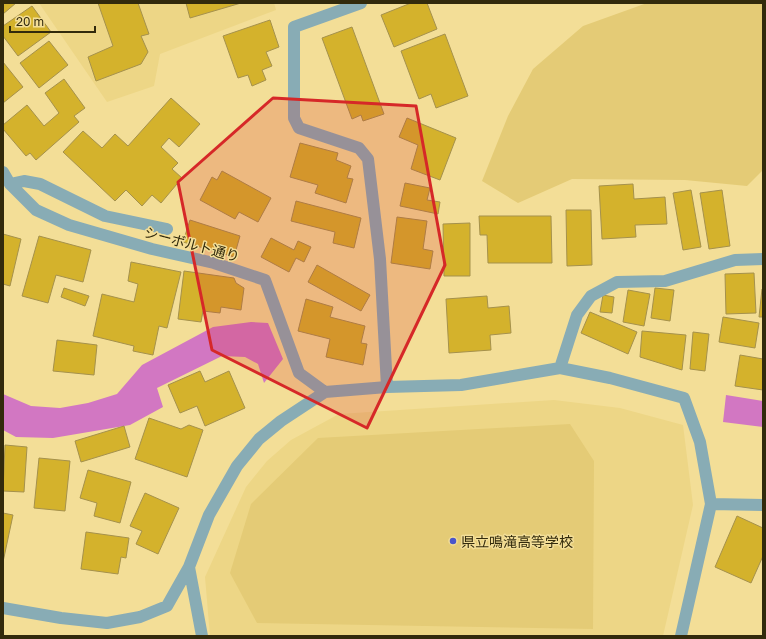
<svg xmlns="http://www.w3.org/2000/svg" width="766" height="639" viewBox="0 0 766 639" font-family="'Golos Text','Noto Sans JP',sans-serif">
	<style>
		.built { fill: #edd686 }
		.green { fill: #e4cb76 }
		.water { fill: #d277c2 }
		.building { fill: #d4b22c; stroke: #a5914c }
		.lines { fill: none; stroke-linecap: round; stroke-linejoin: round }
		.minor { stroke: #88acb5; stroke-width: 12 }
		.marked { fill: #d62828; fill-opacity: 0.2; stroke: #d62828; stroke-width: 3; stroke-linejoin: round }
		.poi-dot { fill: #4955ca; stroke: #f3de97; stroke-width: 1.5 }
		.labels { text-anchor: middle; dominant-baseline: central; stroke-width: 3; stroke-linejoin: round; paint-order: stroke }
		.street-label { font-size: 14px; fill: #322a0c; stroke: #f3de97 }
		.poi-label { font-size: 14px; fill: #322a0c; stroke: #f3de97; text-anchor: start }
	</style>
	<rect width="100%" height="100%" fill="#f3de97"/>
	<path class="built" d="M 39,3 L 274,3 L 276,10 L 160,54 L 154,86 L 107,102 Z
		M 554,400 L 620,408 L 683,425 L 693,505 L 663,636 L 210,636 L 205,577 L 246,487 L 267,461 L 291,440 L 339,414 Z"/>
	<path class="green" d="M 647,3 L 763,3 L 763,170 L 747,186 L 685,180 L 572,179 L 518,203 L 482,181 L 508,116 L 533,69 L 583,26 Z
		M 570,424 L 594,461 L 593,629 L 257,623 L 230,573 L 251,504 L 318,438 Z"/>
	<path class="water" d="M 251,322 L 268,323 L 283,359 L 264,383 L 258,364 L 245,357 L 222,356 L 157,388 L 163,407 L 130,425 L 53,438 L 16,437 L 3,430 L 3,394 L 31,406 L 60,408 L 88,403 L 117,394 L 142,365 L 213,327 Z
		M 726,395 L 763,401 L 763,427 L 723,422 Z"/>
	<path class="building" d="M 3,3 L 16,3 L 3,14 Z
		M 98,3 L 138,3 L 149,34 L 141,36 L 148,52 L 141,64 L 96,81 L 88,57 L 113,46 Z
		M 186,3 L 241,3 L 190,18 Z
		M 411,3 L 427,3 L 437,29 L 394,47 L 381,15 Z
		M 32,6 L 51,32 L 18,56 L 3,36 L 3,26 Z
		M 270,20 L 279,47 L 266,52 L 272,66 L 262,70 L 266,80 L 252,86 L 248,75 L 238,78 L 223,36 Z
		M 352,27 L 384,114 L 363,121 L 361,115 L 352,119 L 322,38 Z
		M 445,34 L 468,96 L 436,108 L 431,94 L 419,99 L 401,51 Z
		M 49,41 L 68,65 L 39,88 L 20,63 Z
		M 3,62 L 23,87 L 3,103 Z
		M 64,79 L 85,108 L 74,116 L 79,122 L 36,160 L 30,153 L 26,156 L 3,129 L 3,125 L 27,105 L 44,126 L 59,113 L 45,93 Z
		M 171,98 L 200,124 L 179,147 L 169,138 L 161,147 L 178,163 L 172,169 L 182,178 L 161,203 L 152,195 L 142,206 L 126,190 L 115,201 L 63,152 L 83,131 L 102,148 L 115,134 L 128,146 Z
		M 407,118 L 456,138 L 440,180 L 411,169 L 418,145 L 399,137 Z
		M 300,143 L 338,153 L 336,160 L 351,166 L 347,178 L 353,179 L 346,203 L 315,193 L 318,185 L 290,177 Z
		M 222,171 L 271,198 L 258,222 L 239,212 L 235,219 L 200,200 L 212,177 L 217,180 Z
		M 405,183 L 430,188 L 427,200 L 440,202 L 438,214 L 400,206 Z
		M 633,184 L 634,199 L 665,197 L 667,224 L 635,225 L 636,237 L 602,239 L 599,186 Z
		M 691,190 L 701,247 L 683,250 L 673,193 Z
		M 722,190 L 730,246 L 709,249 L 700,193 Z
		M 296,201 L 361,218 L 354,248 L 333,243 L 335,232 L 291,221 Z
		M 566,210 L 591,210 L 592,265 L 567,266 Z
		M 479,216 L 551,216 L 552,263 L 488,263 L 487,235 L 480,235 Z
		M 397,217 L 427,221 L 423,249 L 433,251 L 430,269 L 391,263 Z
		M 190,220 L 240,236 L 234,257 L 183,242 Z
		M 470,223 L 470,276 L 444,276 L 443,224 Z
		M 3,234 L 21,239 L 10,286 L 3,284 Z
		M 39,236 L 91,250 L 83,282 L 56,275 L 48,303 L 22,296 Z
		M 271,238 L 294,250 L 298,241 L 311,247 L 304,262 L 296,258 L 289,272 L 261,257 Z
		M 131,262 L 181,272 L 167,328 L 159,326 L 153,355 L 133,351 L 134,346 L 93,336 L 102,294 L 134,302 L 138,284 L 128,281 Z
		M 317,265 L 370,295 L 361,311 L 308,282 Z
		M 184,271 L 234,278 L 236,283 L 244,288 L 241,310 L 221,307 L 220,313 L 203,311 L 201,322 L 178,319 Z
		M 754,273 L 756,313 L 726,314 L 725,274 Z
		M 64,288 L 89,296 L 85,306 L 61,297 Z
		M 655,288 L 674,290 L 670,321 L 651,318 Z
		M 762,289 L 763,289 L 763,317 L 759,317 Z
		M 628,290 L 650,294 L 644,326 L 623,322 Z
		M 603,295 L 614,297 L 612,313 L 600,312 Z
		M 487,296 L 488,308 L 509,306 L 511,333 L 490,335 L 491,350 L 449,353 L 446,299 Z
		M 306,299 L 333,307 L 330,317 L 365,326 L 361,343 L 367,344 L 363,365 L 326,357 L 330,339 L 298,331 Z
		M 590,312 L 637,332 L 628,354 L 581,333 Z
		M 723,317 L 759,323 L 755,348 L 719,342 Z
		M 642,331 L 686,335 L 682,370 L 640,357 Z
		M 693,332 L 709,334 L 705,371 L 690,369 Z
		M 57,340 L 97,345 L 94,375 L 53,371 Z
		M 740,355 L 763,359 L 763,390 L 735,386 Z
		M 200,371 L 205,382 L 229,371 L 245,408 L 205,426 L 197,406 L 180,413 L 168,385 Z
		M 149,418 L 181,429 L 189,425 L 203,430 L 187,477 L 135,459 Z
		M 124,426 L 130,447 L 81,462 L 75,441 Z
		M 5,445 L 27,447 L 24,492 L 3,491 Z
		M 39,458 L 70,461 L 65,511 L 34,508 Z
		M 88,470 L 131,482 L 120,523 L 94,516 L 97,503 L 80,498 Z
		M 145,493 L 179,508 L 158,554 L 136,544 L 142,531 L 130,526 Z
		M 3,513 L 13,515 L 3,562 Z
		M 737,516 L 763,528 L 763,556 L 751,583 L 715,567 Z
		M 86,532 L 129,538 L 126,558 L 121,557 L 118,574 L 81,569 Z"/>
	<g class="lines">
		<path class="minor" d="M 361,3 L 294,27 L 294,118 L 299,128 L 359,148 L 368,159 L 380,259 L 387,387
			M 3,172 L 10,184 L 36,210 L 69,225 L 152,249 L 214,263 L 265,280 L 299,373 L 325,392
			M 10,184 L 24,181 L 40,184 L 105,216 L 167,229
			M 560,368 L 577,315 L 591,296 L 617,282 L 665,281 L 735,260 L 763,259
			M 711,504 L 763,505
			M 189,567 L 202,636
			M 3,608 L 61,618 L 107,623 L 140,617 L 167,606 L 189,567 L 209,515 L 237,466 L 259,439 L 281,421 L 325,392 L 387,387 L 461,385 L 560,368 L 610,378 L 684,398 L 700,442 L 711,504 L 681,636"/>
	</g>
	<path class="marked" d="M 273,98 L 416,106 L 445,265 L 367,428 L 212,350 L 178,182 Z"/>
	<circle class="poi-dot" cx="453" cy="541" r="4"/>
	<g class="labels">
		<g class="street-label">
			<text transform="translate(192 244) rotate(15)">シーボルト通り</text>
		</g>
		<g class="poi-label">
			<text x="461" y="541">県立鳴滝高等学校</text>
		</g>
	</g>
	<rect width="766" height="639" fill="none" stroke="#322a0c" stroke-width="8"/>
	<path d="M10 26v6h85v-6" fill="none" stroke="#322a0c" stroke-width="2"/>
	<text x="16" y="26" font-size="12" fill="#322a0c" stroke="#f3de97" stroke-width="3" paint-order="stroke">20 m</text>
</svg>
